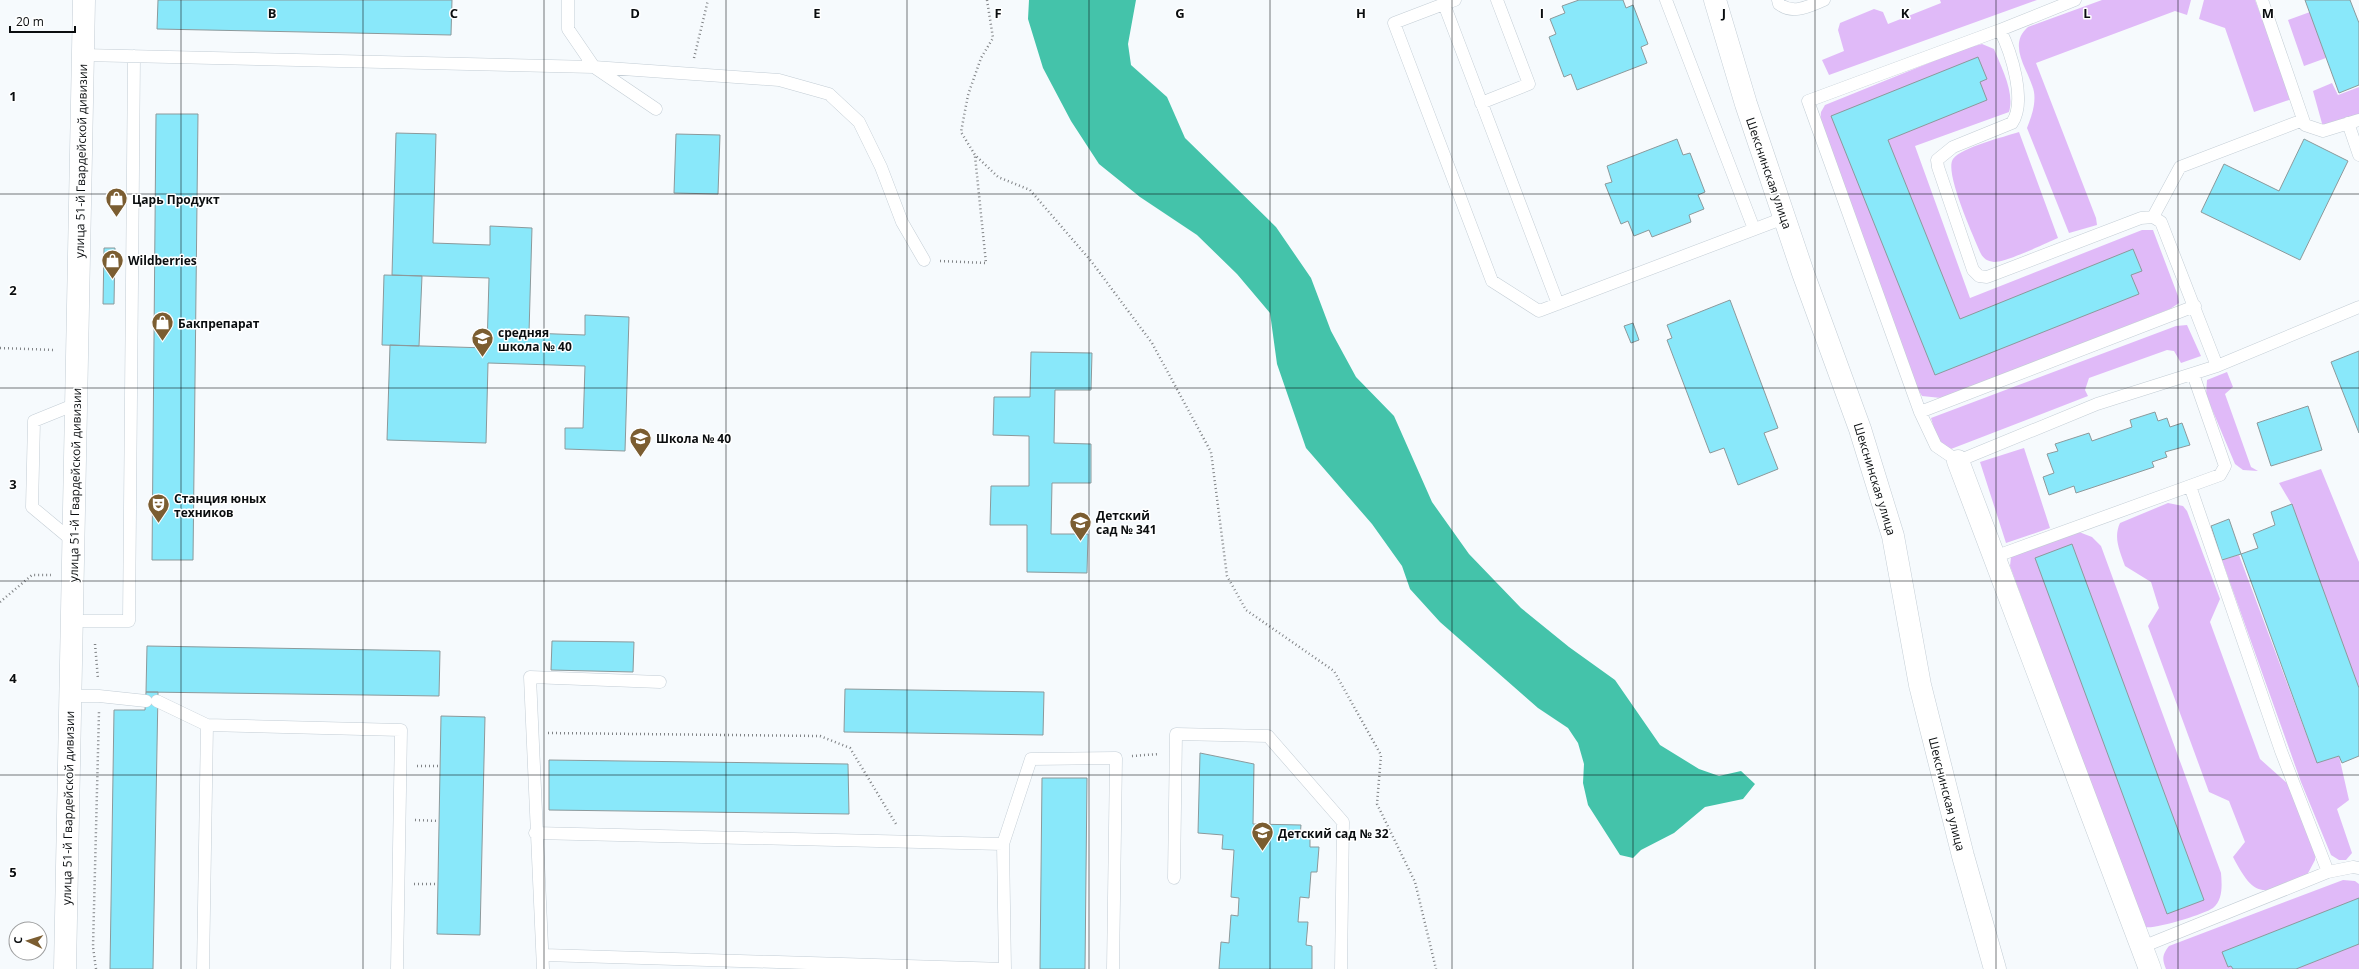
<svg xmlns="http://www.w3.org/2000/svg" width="2359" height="969" viewBox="0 0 2359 969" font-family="'Open Sans',sans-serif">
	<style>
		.green { fill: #e0baf8 }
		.water { fill: #44c3aa }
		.building { fill: #89e8fa; stroke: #8c999b }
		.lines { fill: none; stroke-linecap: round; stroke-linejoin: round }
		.service-casing { stroke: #c3cdd5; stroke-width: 13 }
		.minor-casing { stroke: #c3cdd5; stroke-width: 23 }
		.secondary-casing { stroke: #c3cdd5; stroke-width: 23 }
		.path { stroke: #808386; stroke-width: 2.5; stroke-dasharray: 1 3; stroke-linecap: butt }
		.service { stroke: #fff; stroke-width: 12 }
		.minor { stroke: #fff; stroke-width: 22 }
		.secondary { stroke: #fff; stroke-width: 22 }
		.grid { fill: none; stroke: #0a0d0f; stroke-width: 1; stroke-opacity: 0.55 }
		.labels { text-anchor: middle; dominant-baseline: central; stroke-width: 3; stroke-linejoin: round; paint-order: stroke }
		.street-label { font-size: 12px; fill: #0a0d0f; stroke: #fff }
		.poi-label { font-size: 12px; font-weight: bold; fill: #0a0d0f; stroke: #fff; text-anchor: start }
		.grid-label { font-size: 13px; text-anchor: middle; font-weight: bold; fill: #0a0d0f; stroke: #fff; stroke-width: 3; stroke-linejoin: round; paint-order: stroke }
	</style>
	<rect width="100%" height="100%" fill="#f6fafd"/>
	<path class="green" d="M 1940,0 L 2037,0 L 1829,75 L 1822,60 L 1844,51 L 1838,30 L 1840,23 L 1874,9 L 1883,12 L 1888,24 L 1941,3 Z
		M 2102,0 L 2191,0 L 2187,15 L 2175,11 L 2036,63 L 2096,218 L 2097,225 L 2069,233 L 2027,128 C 2031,117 2036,105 2034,92 C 2030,71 2006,46 2028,27 Z
		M 2204,0 L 2255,0 L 2292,99 L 2254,112 L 2225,28 L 2199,19 Z
		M 2310,12 L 2326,58 L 2304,66 L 2288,20 Z
		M 1982,44 L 1994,49 C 2001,67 2015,92 2009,112 L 1915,146 L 1970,298 L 2142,230 L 2153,230 L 2178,296 L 2179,303 L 2170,309 L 1941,398 L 1922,396 L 1917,388 L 1820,122 L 1821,112 L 1825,105 L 1966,48 Z
		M 2332,83 L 2338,95 L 2359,87 L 2359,114 L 2323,127 L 2313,91 Z
		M 2019,132 L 2058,238 C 2044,244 2007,262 1994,262 C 1986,261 1983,258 1980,252 C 1973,235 1944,172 1953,159 C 1962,147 2004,137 2019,132 Z
		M 2187,325 L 2201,356 L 2181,363 L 2174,351 L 2167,350 L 2089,378 L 2085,390 L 2088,396 L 1951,449 L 1938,441 L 1931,418 L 2176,326 Z
		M 2227,372 L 2233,387 L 2225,394 L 2251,467 L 2258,471 L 2243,470 L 2235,464 L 2206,395 L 2207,380 Z
		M 2024,448 L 2050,528 L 2006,543 L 1980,462 Z
		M 2321,469 L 2359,562 L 2359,688 L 2292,505 L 2279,483 Z
		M 2168,503 L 2183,506 L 2187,511 L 2220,599 L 2210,622 L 2260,759 L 2288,784 L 2315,849 L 2315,860 L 2306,877 C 2263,892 2257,903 2233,857 L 2245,842 L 2229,801 L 2209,792 L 2148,626 L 2159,608 L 2151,582 L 2125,566 C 2120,551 2113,538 2120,523 Z
		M 2079,532 L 2092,537 L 2101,546 L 2221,873 C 2222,885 2223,900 2213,908 C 2205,914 2153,930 2145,927 L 2141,921 L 2010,566 L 2011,557 L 2066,535 Z
		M 2239,555 L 2317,763 L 2339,756 L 2349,800 L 2337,809 L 2352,853 L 2346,860 L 2339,860 L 2331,855 L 2301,782 L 2222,560 Z
		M 2343,880 L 2355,881 L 2359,884 L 2359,969 L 2166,969 C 2162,959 2162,955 2169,946 Z"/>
	<path class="water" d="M 1029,0 L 1136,0 L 1128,44 L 1131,65 L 1167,97 L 1185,138 L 1276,227 L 1311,278 L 1331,331 L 1356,377 L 1394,416 L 1432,502 L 1469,554 L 1521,608 L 1569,647 L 1615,680 L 1660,745 L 1699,769 L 1719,776 L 1741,771 L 1755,784 L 1743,799 L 1705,807 L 1674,833 L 1641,850 L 1633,858 L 1620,855 L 1588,805 L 1583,783 L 1584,764 L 1578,743 L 1568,728 L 1538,708 L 1440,622 L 1410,589 L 1402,566 L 1372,524 L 1306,448 L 1277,364 L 1270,313 L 1237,274 L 1197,235 L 1140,197 L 1099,164 L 1071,121 L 1043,68 L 1028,19 Z"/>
	<path class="building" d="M 158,0 L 452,0 L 451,35 L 157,29 Z
		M 1579,0 L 1623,0 L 1626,8 L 1633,5 L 1648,44 L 1641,47 L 1647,63 L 1577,90 L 1571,74 L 1564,77 L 1549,37 L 1556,34 L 1550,19 L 1565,13 L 1562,6 Z
		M 2305,0 L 2350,0 L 2359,23 L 2359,85 L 2339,93 Z
		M 1978,57 L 1987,79 L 1980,82 L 1987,100 L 1888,140 L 1960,319 L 2133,249 L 2142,271 L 2131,275 L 2139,294 L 1935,375 L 1831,116 Z
		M 156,114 L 198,114 L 193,560 L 152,560 Z
		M 396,133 L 436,134 L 433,243 L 490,245 L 490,226 L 532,228 L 529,333 L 585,335 L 585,315 L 629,317 L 625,451 L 565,449 L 565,428 L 583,428 L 585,366 L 488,363 L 486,443 L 387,440 L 390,345 L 487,348 L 489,278 L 392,275 Z
		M 676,134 L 720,135 L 718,194 L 674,193 Z
		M 1677,139 L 1683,155 L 1690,153 L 1705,192 L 1698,195 L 1704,209 L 1689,215 L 1691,222 L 1652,237 L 1649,230 L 1634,236 L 1628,221 L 1621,224 L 1605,184 L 1612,182 L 1607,166 Z
		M 2304,139 L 2348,161 L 2300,260 L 2201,212 L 2224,164 L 2279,191 Z
		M 104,248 L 115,248 L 114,304 L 103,304 Z
		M 384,275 L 422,276 L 419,346 L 382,345 Z
		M 1730,300 L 1778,428 L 1764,433 L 1778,469 L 1738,485 L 1724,448 L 1710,453 L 1667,340 L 1672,338 L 1667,325 Z
		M 1633,323 L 1639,340 L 1631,343 L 1624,326 Z
		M 2359,351 L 2359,433 L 2331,362 Z
		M 1031,352 L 1092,353 L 1091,390 L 1055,390 L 1054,443 L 1091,444 L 1091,483 L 1052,483 L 1051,534 L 1088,534 L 1087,573 L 1027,572 L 1027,525 L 990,525 L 991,486 L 1029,486 L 1029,436 L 993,435 L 994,397 L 1030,397 Z
		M 2308,406 L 2322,450 L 2271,466 L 2257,423 Z
		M 2155,412 L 2158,421 L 2167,418 L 2170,427 L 2182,423 L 2190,445 L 2165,452 L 2167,457 L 2152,462 L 2154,467 L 2076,493 L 2074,486 L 2049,495 L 2043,477 L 2054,473 L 2047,454 L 2058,451 L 2055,444 L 2089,433 L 2092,441 L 2132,427 L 2130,420 Z
		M 2292,504 L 2359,688 L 2359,756 L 2342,763 L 2339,756 L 2317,763 L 2241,554 L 2258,548 L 2253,534 L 2275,525 L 2271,512 Z
		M 2229,519 L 2241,554 L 2222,560 L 2211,526 Z
		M 2072,544 L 2204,900 L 2167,914 L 2035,558 Z
		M 552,641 L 634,642 L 633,672 L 551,670 Z
		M 147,646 L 440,651 L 439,696 L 146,692 Z
		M 845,689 L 1044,692 L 1043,735 L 844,732 Z
		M 146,692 L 158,692 L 153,969 L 110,969 L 114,710 L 145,710 Z
		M 441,716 L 485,717 L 480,935 L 437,934 Z
		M 1200,753 L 1254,764 L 1253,824 L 1301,825 L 1300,837 L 1310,838 L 1310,847 L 1319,847 L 1317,872 L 1311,872 L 1309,898 L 1300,897 L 1298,922 L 1308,922 L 1306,945 L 1312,946 L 1312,969 L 1219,969 L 1221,942 L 1229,943 L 1231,915 L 1238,916 L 1239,898 L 1231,897 L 1234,850 L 1222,849 L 1223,835 L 1198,833 Z
		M 549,760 L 848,764 L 849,814 L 549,810 Z
		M 1042,778 L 1087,778 L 1085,969 L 1040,969 Z
		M 2359,898 L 2359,944 L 2296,969 L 2233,969 L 2231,966 L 2228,967 L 2222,952 Z"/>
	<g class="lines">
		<defs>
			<path id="service" d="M 568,0 L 568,29 L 594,67 L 656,109
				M 1455,0 L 1444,4 L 1558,304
				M 1666,0 L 1754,229
				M 1778,0 L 1779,4 C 1794,15 1809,6 1824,0
				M 2262,0 L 2305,125 L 2323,131 L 2359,120
				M 1444,4 L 1394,23 L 1492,281 L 1539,311 L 1784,218
				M 2000,30 L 2075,0
				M 83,55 L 594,67 L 779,80 L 829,94 L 859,122 L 881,167 L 902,222 L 924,260
				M 1481,103 L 1529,84 L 1497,0
				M 2348,123 L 2359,155
				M 2153,217 L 2180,167 L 2303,120
				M 2217,366 L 2161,222 L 2153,217 L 2141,218 L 1987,277 L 1979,276 L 1973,270 L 1938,167 L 1937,160 L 1953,147 L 2012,123 C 2027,101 2011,52 2000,30 L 1808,101 L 1920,412 L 1936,446 L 1958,461 L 2097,404 L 2217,366 L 2359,307
				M 1920,412 L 2195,306
				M 2190,486 L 2281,751 L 2328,872
				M 74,542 L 32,507 L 34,421 L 76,404
				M 1994,557 L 2220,475 L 2225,466 L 2193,374
				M 72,621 L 129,621 L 134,56
				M 70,696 L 99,696 L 146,701
				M 157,701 L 207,725 L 401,730 L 397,969
				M 535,833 L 1003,844 L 1005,969 L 544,955
				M 1003,844 L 1031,759 L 1116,758 L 1113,969
				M 1174,878 L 1176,734 L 1268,736 L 1343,822 L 1341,969
				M 2142,947 L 2328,872 L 2353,867 L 2359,868
				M 203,969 L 207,725
				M 543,969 L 530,677 L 660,682"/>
			<path id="minor" d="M 1715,0 L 1746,104 L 1803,273 L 1860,429 L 1893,536 L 1920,685 L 1963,856 L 1995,969
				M 1958,461 L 2150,969"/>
			<path id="secondary" d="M 65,969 L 84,0"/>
		</defs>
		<use href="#service" class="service-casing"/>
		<use href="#minor" class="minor-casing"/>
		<use href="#secondary" class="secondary-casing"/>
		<path class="path" d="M 987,0 L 993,38 L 981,58 L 968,95 L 961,132 L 975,155 L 998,177 L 1030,190 L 1091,261 L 1152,343 L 1211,452 L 1227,576 L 1246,610 L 1334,671 L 1381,755 L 1377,804 L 1415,882 L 1436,969
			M 694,58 L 708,0
			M 940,261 L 986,263 L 975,156
			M 0,348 L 55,350
			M 0,602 L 32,575 L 51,575
			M 95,644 L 98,679
			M 548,733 L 820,736 L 850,748 L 896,824
			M 1132,756 L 1159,754
			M 417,766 L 440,766
			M 415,820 L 439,821
			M 414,884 L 438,884
			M 96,969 L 93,947 L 99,712"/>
		<use href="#service" class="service"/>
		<use href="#minor" class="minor"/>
		<use href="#secondary" class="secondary"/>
	</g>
	<path class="grid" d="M 181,0 L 181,969M 363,0 L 363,969M 544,0 L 544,969M 726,0 L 726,969M 907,0 L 907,969M 1089,0 L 1089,969M 1270,0 L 1270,969M 1452,0 L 1452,969M 1633,0 L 1633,969M 1815,0 L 1815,969M 1996,0 L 1996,969M 2178,0 L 2178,969M 0,194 L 2359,194M 0,388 L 2359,388M 0,581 L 2359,581M 0,775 L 2359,775"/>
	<defs>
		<symbol id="shop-pin" viewBox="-11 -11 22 30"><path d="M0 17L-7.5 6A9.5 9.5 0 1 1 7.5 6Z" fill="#7b5d31" stroke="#fff"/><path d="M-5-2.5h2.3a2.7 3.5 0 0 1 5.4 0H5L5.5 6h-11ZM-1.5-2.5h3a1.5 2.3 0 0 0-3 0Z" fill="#fff"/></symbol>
		<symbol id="school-pin" viewBox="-11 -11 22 30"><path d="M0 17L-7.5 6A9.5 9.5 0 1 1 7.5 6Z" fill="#7b5d31" stroke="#fff"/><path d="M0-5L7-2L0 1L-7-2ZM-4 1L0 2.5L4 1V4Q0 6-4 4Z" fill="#fff"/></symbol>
		<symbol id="theatre-pin" viewBox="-11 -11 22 30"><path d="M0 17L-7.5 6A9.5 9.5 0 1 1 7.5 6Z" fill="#7b5d31" stroke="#fff"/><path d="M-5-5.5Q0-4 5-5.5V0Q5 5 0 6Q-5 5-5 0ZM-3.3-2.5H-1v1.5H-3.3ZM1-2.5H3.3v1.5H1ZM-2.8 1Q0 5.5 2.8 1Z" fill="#fff"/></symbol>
	</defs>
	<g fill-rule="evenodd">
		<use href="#shop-pin" x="104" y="186" width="25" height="34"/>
		<use href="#shop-pin" x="100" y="248" width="25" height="34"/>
		<use href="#shop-pin" x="150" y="310" width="25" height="34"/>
		<use href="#school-pin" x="470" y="326" width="25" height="34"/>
		<use href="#school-pin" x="628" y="426" width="25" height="34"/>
		<use href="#theatre-pin" x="146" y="492" width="25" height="34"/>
		<use href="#school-pin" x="1068" y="510" width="25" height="34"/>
		<use href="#school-pin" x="1250" y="820" width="25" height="34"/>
	</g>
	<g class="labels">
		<g class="street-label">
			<text transform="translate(81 161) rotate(-89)">улица 51-й Гвардейской дивизии</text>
			<text transform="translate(1769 173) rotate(71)">Шекснинская улица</text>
			<text transform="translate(1875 479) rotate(73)">Шекснинская улица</text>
			<text transform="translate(75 485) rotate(-89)">улица 51-й Гвардейской дивизии</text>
			<text transform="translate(1947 794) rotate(76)">Шекснинская улица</text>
			<text transform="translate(68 808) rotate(-89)">улица 51-й Гвардейской дивизии</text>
		</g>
		<g class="poi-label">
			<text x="132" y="199">Царь Продукт</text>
			<text x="128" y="260">Wildberries</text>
			<text x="178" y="323">Бакпрепарат</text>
			<text x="498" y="332">средняя<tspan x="498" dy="14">школа № 40</tspan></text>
			<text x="656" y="438">Школа № 40</text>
			<text x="174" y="498">Станция юных<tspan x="174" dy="14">техников</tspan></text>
			<text x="1096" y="515">Детский<tspan x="1096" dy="14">сад № 341</tspan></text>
			<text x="1278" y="833">Детский сад № 32</text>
		</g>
	</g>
	<g class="grid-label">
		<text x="272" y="18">B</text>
		<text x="454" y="18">C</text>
		<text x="635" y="18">D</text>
		<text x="817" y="18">E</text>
		<text x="998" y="18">F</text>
		<text x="1180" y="18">G</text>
		<text x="1361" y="18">H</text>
		<text x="1542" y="18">I</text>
		<text x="1724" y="18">J</text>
		<text x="1905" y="18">K</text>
		<text x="2087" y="18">L</text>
		<text x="2268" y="18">M</text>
		<text x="13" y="101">1</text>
		<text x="13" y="295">2</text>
		<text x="13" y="489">3</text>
		<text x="13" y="683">4</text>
		<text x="13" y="877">5</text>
	</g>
	<g transform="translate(28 941) rotate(274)"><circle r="19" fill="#ffffff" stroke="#9d9e9f"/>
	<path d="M0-3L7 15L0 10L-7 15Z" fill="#7b5d31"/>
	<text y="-6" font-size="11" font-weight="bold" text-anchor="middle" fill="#0a0d0f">С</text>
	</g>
	<path d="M10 26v6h65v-6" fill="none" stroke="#0a0d0f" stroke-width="2"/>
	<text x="16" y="26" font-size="12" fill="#0a0d0f" stroke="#ffffff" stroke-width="3" paint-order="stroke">20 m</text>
</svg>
